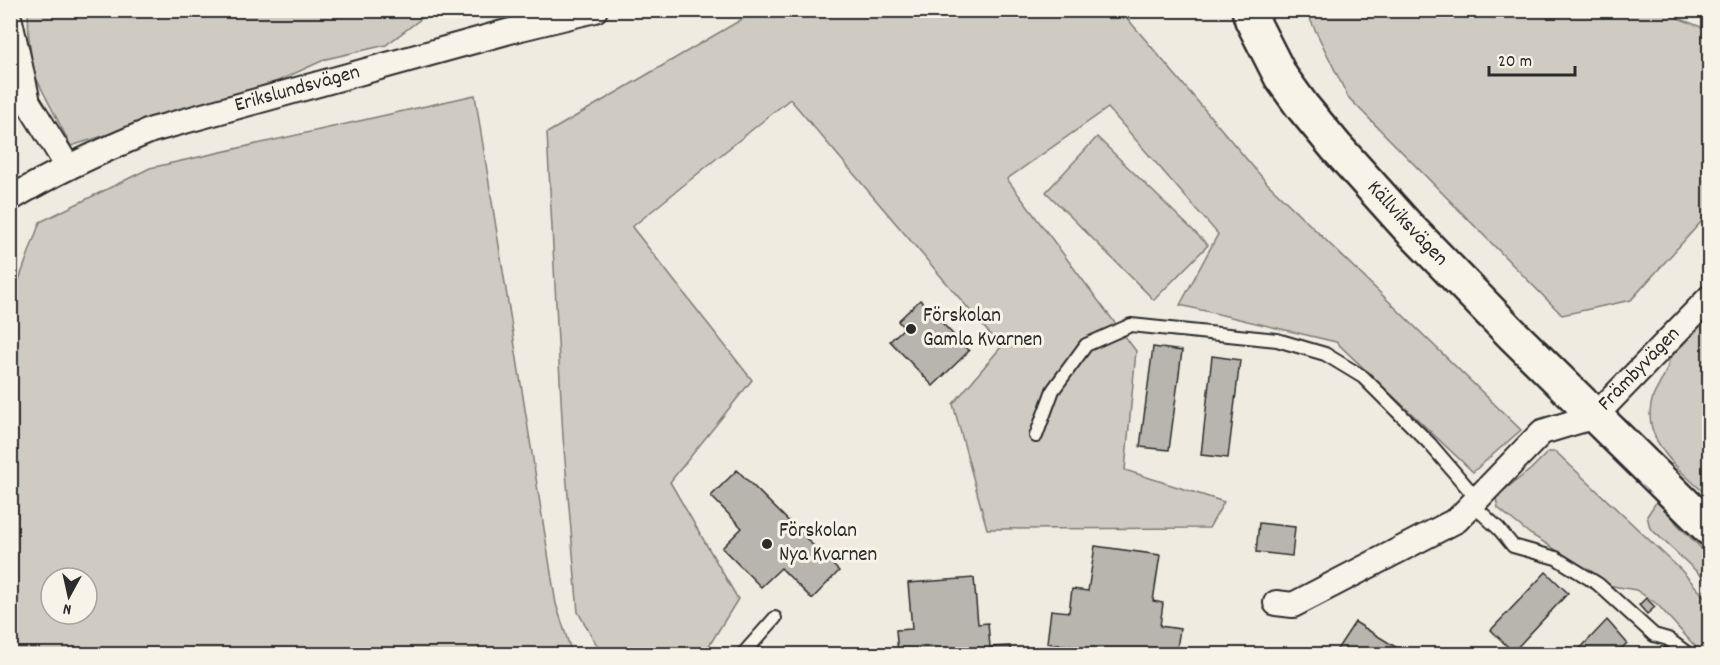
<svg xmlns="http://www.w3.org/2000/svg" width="1720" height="665" viewBox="0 0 1720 665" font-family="Dekko,sans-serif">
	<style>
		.green { fill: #cfcbc2; stroke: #7d7b76; stroke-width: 1.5; fill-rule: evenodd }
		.building { fill: #b8b5ae; stroke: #2b2b2b; stroke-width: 1.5 }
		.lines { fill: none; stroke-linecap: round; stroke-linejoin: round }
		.lane-casing { stroke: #2b2b2b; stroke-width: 16 }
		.street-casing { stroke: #2b2b2b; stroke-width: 28 }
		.secondary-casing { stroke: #2b2b2b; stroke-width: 38 }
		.lane { stroke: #f7f3e8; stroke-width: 12 }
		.street { stroke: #f7f3e8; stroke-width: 24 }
		.secondary { stroke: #f7f3e8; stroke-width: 33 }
		.poi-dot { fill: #2b2b2b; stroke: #f7f3e8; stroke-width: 2 }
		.labels { text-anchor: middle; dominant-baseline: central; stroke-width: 6; stroke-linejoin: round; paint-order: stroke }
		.street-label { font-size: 21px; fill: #2b2b2b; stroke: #f7f3e8 }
		.poi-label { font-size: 21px; fill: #2b2b2b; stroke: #f7f3e8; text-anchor: start }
	</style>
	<rect width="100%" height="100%" fill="#efebe0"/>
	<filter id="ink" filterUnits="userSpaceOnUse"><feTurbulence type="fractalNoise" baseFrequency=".0167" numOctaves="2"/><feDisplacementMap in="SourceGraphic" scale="12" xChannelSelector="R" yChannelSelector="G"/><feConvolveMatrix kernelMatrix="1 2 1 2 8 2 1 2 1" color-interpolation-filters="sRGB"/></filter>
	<g filter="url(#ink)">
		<path class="green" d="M 28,11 L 423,11 L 422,18 L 386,45 L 326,59 L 278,81 L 71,146 L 33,72 L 29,38 Z
			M 756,11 L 1121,11 L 1266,182 L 1521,430 L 1473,472 L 1336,342 L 1180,305 L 1218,234 L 1108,108 L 1007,179 L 1136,351 L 1125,470 L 1224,502 L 1209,528 L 987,529 L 953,404 L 1001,347 L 790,99 L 632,227 L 752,380 L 670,482 L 738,599 L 704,654 L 602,654 L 578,612 L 563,437 L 547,133 Z
			M 1306,11 L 1660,11 L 1709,30 L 1709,213 L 1631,300 L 1562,315 L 1348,97 Z
			M 475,95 L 556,604 L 572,654 L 11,654 L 11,302 L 40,222 L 150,168 ZM 51,578 L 87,578 L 87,614 L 51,614 Z
			M 1097,137 L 1208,245 L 1154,300 L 1046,192 Z
			M 1709,317 L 1709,497 C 1682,472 1638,440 1653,397 C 1657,387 1670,369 1669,359 Z
			M 1548,452 L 1556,452 L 1681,570 L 1709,602 L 1709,654 L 1702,654 L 1657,604 L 1636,590 L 1607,585 L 1550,546 L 1530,534 L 1498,508 L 1496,498 L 1499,494 L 1530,470 Z
			M 1659,498 L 1677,524 L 1709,556 L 1709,583 L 1650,528 L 1647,516 Z"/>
		<path class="building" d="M 920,300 L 969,351 L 933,386 L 890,341 L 904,328 L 898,321 Z
			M 1153,347 L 1182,351 L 1169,450 L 1140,447 Z
			M 1212,356 L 1240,360 L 1228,458 L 1201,455 Z
			M 737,470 L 839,571 L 812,599 L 781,568 L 761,587 L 722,548 L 742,528 L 711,496 Z
			M 1259,523 L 1295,527 L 1292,556 L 1256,552 Z
			M 1095,546 L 1160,555 L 1153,601 L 1163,603 L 1160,626 L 1180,629 L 1176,654 L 1129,654 L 1047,643 L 1051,610 L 1069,612 L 1072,589 L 1088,591 Z
			M 1546,572 L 1568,593 L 1513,652 L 1491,630 Z
			M 974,578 L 978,624 L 988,623 L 990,647 L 1010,646 L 1011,654 L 887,654 L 898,654 L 896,630 L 912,629 L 908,583 Z
			M 1646,598 L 1655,607 L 1647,614 L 1639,605 Z
			M 1607,620 L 1627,643 L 1616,654 L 1575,654 Z
			M 1355,622 L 1407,654 L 1334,654 Z
			M 1665,647 L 1672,654 L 1659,654 Z"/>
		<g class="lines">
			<defs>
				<path id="lane" d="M 1036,436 L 1053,390 L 1086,345 L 1131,325 L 1277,340 L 1325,354 L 1363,377 L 1430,444 L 1477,499
					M 1472,504 L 1499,529 L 1513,546 L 1556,558 L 1598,584 L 1654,635 L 1668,639 L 1687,653
					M 743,654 L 775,618"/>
				<g id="street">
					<path d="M 10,21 L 28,102 L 68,167"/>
					<path id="s1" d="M 10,199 C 56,171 103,150 152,130 L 521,28 L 595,10"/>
					<path id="s2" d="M 1276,603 L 1293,605 L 1457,520 L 1542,432 L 1595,416 L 1710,297"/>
				</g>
				<g id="secondary">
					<path id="s3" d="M 1249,10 L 1252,20 L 1281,77 L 1302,106 L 1336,147 L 1407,226 L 1514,336 L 1710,529"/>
				</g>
			</defs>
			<use href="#lane" class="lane-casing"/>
			<use href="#street" class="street-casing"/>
			<use href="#secondary" class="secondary-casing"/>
			<use href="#lane" class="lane"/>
			<use href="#street" class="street"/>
			<use href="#secondary" class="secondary"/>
		</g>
	</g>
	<g class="poi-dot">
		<circle cx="911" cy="329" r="6"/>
		<circle cx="767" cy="544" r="6"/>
	</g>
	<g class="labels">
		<g class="street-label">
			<text stroke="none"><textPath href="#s1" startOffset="309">Erikslundsvägen</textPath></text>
			<text stroke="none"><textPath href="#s3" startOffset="268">Källviksvägen</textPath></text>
			<text stroke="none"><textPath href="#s2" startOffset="444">Främbyvägen</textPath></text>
		</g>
		<g class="poi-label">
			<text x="923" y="317">Förskolan<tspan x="923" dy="24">Gamla Kvarnen</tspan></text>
			<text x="779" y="532">Förskolan<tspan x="779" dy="24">Nya Kvarnen</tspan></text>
		</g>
	</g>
	<rect width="1720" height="665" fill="none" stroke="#f7f3e8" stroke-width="36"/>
	<rect x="18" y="18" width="1684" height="629" fill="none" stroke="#2b2b2b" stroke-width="2" filter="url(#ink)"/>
	<g transform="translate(69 596) rotate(188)"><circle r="28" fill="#f7f3e8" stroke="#a5a39c" stroke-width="1.5"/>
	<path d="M0-4.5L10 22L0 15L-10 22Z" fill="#2b2b2b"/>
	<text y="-9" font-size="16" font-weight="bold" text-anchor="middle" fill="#2b2b2b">N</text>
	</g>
	<path d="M1489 66v9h86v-9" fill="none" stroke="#2b2b2b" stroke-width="3"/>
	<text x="1498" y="66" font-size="18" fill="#2b2b2b" stroke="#f7f3e8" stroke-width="4.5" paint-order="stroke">20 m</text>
</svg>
